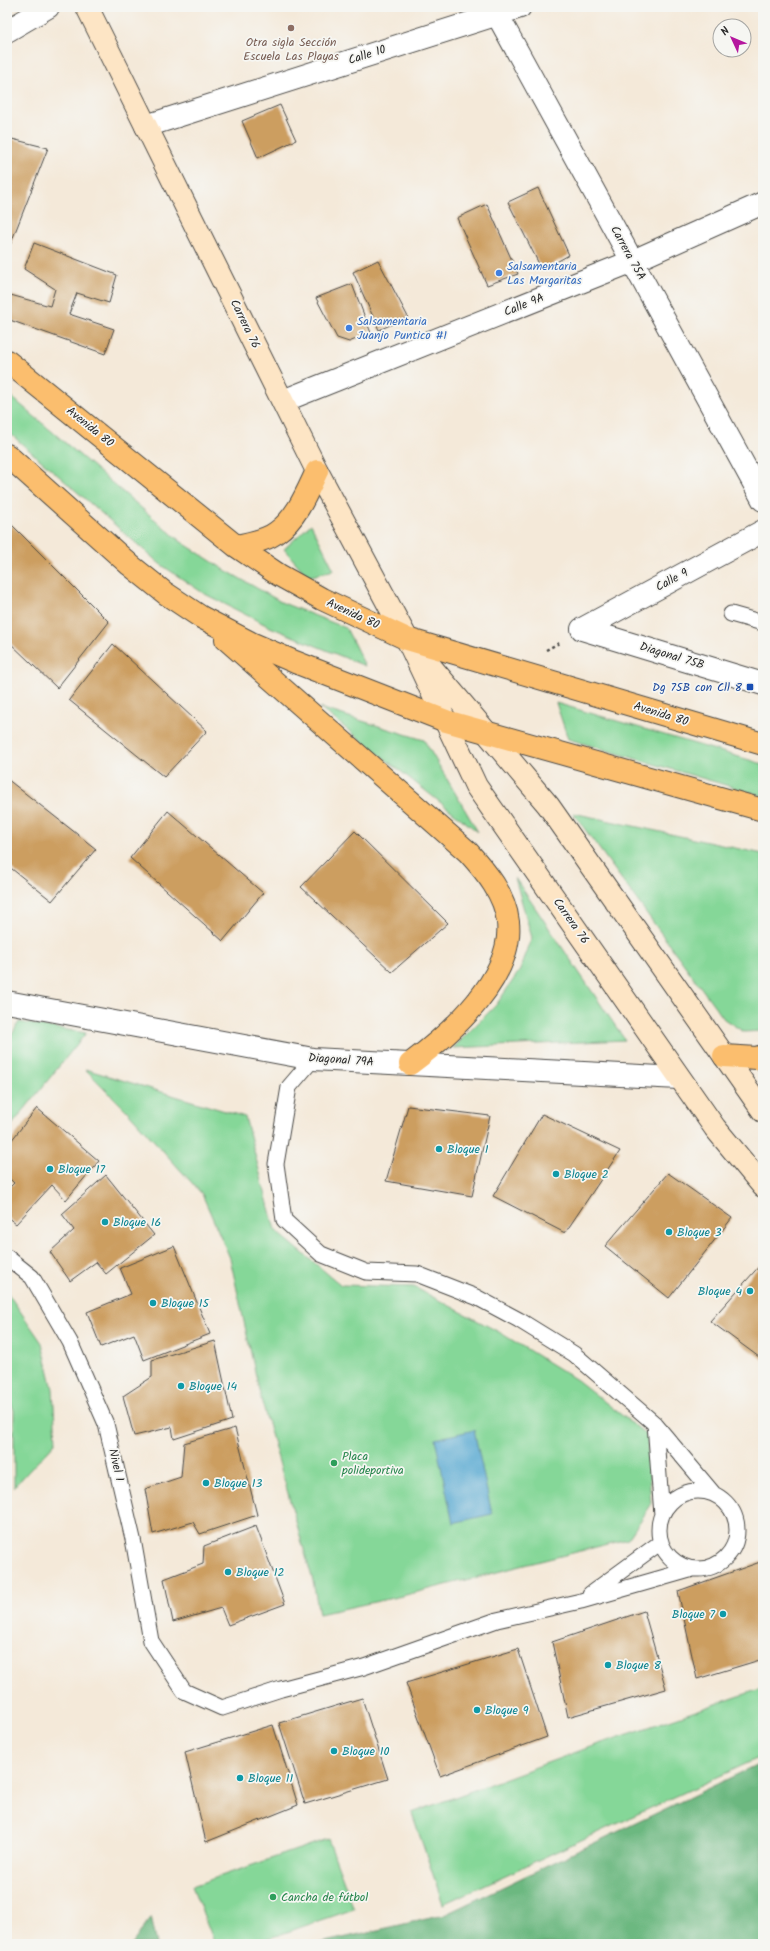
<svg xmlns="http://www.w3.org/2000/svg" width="770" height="1951" viewBox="0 0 770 1951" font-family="Kalam,sans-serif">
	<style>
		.green { fill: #85d798; stroke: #588162 }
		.forest { fill: #6cb880; stroke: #4c7256 }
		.water { fill: #57a8d1; stroke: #416a7e }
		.building { fill: #cc9e60 }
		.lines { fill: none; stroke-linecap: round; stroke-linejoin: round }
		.lane-casing { stroke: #494845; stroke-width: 17 }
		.street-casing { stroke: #494845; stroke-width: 24 }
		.secondary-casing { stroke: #494845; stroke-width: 24 }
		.primary-casing { stroke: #494845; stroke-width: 24 }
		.path { stroke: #494845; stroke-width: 2.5; stroke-dasharray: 3 3; stroke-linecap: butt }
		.lane { stroke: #fff; stroke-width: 15 }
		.street { stroke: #fff; stroke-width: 22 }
		.secondary { stroke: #fde5c5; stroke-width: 22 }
		.primary { stroke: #fbbe6e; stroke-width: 22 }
		.education-dot { fill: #8d6e63; stroke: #f6f6f2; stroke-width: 1.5 }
		.shop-dot { fill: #3f7fe0; stroke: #f6f6f2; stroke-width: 1.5 }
		.transit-dot { fill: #1a4fb4; stroke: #f6f6f2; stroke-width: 1.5 }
		.culture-dot { fill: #0f9aa8; stroke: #f6f6f2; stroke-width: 1.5 }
		.leisure-dot { fill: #2e9e5b; stroke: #f6f6f2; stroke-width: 1.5 }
		.labels { text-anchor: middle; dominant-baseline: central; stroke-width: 3.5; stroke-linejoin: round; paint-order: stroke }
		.education-label { font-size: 12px; fill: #785e54; stroke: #f6f6f2 }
		.street-label { font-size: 12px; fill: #2b2b2b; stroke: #f6f6f2 }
		.shop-label { font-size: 12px; fill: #366cbe; stroke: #f6f6f2; text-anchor: start }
		.transit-label { font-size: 12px; fill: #164399; stroke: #f6f6f2; text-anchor: end }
		.culture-label { font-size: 12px; fill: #0d838f; stroke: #f6f6f2; text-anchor: start }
		.leisure-label { font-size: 12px; fill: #27864d; stroke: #f6f6f2; text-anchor: start }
	</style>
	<rect width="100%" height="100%" fill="#f6f6f2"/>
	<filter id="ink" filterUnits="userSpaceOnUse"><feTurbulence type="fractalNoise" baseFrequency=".025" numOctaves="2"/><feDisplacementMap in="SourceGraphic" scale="8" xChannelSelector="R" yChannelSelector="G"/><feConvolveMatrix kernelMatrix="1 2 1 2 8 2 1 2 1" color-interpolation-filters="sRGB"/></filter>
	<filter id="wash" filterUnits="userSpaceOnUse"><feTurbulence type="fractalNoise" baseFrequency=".012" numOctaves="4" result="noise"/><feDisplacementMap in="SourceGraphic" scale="16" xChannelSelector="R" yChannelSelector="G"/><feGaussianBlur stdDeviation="0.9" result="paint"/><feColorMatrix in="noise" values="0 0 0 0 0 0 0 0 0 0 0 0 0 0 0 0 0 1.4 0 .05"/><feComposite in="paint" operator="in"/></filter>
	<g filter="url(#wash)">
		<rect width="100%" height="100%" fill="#f4e9d9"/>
		<path class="green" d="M 7,393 L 180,541 L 225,570 L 283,603 L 346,628 L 365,666 L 270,627 L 203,593 L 160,564 L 7,431 Z
			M 311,524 L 334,570 L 308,577 L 284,549 Z
			M 556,703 L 763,764 L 763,796 L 568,739 Z
			M 320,708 L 424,740 L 478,832 Z
			M 573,813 L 763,854 L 763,1031 L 744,1032 L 724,1019 Z
			M 515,878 L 625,1040 L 453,1048 L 496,1005 L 520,970 L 532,938 Z
			M 19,1022 L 86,1033 L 7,1131 L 7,1043 Z
			M 85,1069 L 245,1117 L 275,1230 L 341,1285 L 414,1287 L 499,1332 L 577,1380 L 647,1435 L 651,1505 L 628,1539 L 402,1596 L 319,1614 L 313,1581 L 261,1399 L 230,1258 L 202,1194 L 127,1111 Z
			M 7,1292 L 42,1343 L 53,1389 L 56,1442 L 14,1487 L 14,1410 L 7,1396 Z
			M 763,1688 L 763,1756 L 443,1904 L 412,1813 L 590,1747 Z
			M 328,1839 L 354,1909 L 252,1944 L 215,1944 L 192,1886 Z"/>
		<path class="forest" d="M 763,1762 L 763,1944 L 316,1944 L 444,1915 Z
			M 151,1917 L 157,1944 L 132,1944 Z"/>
		<path class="water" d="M 474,1430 L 492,1514 L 453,1523 L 435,1439 Z"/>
		<g id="blocks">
			<path class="building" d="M 280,105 L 296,140 L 258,158 L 242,121 Z
				M 12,139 L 48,148 L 7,253 L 7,152 Z
				M 538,188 L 569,255 L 542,270 L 508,202 Z
				M 487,204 L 518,274 L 487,285 L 457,218 Z
				M 34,243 L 117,275 L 109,303 L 77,293 L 69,314 L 114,329 L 105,354 L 7,319 L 7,294 L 50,306 L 55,289 L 24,269 Z
				M 378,260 L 408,317 L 379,330 L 353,272 Z
				M 352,284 L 371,333 L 349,342 L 337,338 L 316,298 Z
				M 12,525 L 109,622 L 57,688 L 7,640 L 7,530 Z
				M 113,644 L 207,731 L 164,777 L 69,700 Z
				M 7,779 L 96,849 L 52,901 L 7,865 Z
				M 168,811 L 263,893 L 223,941 L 130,858 Z
				M 355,831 L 448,923 L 392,972 L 301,887 Z
				M 408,1106 L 490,1116 L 472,1196 L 386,1181 Z
				M 37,1108 L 99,1161 L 66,1200 L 52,1185 L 16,1224 L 7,1217 L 7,1190 L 14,1183 L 7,1176 L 7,1146 Z
				M 542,1114 L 620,1151 L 565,1233 L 493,1196 Z
				M 668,1173 L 732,1218 L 669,1298 L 605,1246 Z
				M 106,1175 L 154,1235 L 106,1274 L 96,1262 L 70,1281 L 50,1252 L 74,1230 L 62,1214 Z
				M 174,1246 L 210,1334 L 144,1360 L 134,1334 L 101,1347 L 87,1312 L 131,1294 L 120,1268 Z
				M 763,1262 L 763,1360 L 710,1321 Z
				M 215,1341 L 232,1420 L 174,1439 L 172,1427 L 134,1436 L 123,1396 L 152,1377 L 152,1360 Z
				M 235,1428 L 257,1515 L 200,1534 L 193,1522 L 153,1534 L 145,1489 L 181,1477 L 184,1443 Z
				M 256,1526 L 285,1604 L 228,1625 L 221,1608 L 173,1622 L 164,1579 L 203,1564 L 204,1546 Z
				M 763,1561 L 763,1659 L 697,1679 L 678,1591 Z
				M 644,1611 L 666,1689 L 568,1717 L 552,1642 Z
				M 518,1649 L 547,1737 L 440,1776 L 406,1683 Z
				M 362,1698 L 388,1779 L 305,1804 L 279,1723 Z
				M 273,1725 L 298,1805 L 206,1842 L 185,1752 Z"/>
		</g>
	</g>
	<g filter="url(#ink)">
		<use href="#blocks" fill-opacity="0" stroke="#494845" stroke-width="1"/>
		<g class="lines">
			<defs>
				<path id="lane" d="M 731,614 L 763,623
					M 313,1059 L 289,1087 L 276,1164 L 284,1220 L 321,1254 L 366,1272 L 417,1274 L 476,1297 L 519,1320 L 574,1354 L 655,1424 L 713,1493
					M 7,1257 L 32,1277 L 70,1342 L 106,1424 L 133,1539 L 151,1641 L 184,1691 L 222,1708 L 281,1689 L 364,1667 L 497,1620 L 581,1601 L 693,1569
					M 655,1424 L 662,1515
					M659 1530a39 39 0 1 1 78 0a39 39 0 1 1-78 0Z
					M 590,1594 L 661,1542"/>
				<path id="street" d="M 493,7 L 763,500
					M 7,31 L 48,7
					M 146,126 L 520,7
					M 283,401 L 633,261 L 763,203
					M 582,629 L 763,531
					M 582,629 L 763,684
					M 7,1002 L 313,1059 L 679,1078"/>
				<path id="secondary" d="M 87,7 L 317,471 L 407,639 L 476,786 L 715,1128 L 763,1186
					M 426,661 L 548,805 L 763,1111"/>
				<path id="primary" d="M 7,361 L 236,546 L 279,575 L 322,599 L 407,639 L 763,744
					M 7,455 L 130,565 L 165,593 L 201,617 L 251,643 L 295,662 L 446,721 L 763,810
					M 236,546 C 249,543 266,541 277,532 C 297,518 307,492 317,471
					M 226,639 L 468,852 C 486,872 505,894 508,922 C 514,978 450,1034 410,1064
					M 724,1056 L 757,1058 L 763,1056"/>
			</defs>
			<use href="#lane" class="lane-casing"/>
			<use href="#street" class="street-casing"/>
			<use href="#secondary" class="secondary-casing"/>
			<use href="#primary" class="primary-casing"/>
			<path class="path" d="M 546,650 L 559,643"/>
			<use href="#lane" class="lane"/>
			<use href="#street" class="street"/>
			<use href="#secondary" class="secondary"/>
			<use href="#primary" class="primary"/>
		</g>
	</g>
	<circle class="education-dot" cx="291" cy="28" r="4"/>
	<g class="shop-dot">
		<circle cx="499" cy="273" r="4"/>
		<circle cx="349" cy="328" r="4"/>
	</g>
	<rect class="transit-dot" x="746" y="683" width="8" height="8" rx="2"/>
	<g class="culture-dot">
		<circle cx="439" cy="1149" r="4"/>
		<circle cx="50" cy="1169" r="4"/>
		<circle cx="556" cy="1174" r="4"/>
		<circle cx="105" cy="1222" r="4"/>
		<circle cx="669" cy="1232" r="4"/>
		<circle cx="750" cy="1291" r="4"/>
		<circle cx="153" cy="1303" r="4"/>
		<circle cx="181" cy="1386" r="4"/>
		<circle cx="206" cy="1483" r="4"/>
		<circle cx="228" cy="1572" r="4"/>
		<circle cx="723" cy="1614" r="4"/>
		<circle cx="608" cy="1665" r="4"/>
		<circle cx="477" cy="1710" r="4"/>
		<circle cx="334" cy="1751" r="4"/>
		<circle cx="240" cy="1778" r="4"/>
	</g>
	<g class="leisure-dot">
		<circle cx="334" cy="1463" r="4"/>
		<circle cx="273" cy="1897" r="4"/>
	</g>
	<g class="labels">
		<g class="education-label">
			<text x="291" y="42">Otra sigla Sección<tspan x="291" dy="14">Escuela Las Playas</tspan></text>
		</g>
		<g class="street-label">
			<text transform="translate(367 55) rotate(-18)">Calle 10</text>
			<text transform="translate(628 253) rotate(61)">Carrera 75A</text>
			<text transform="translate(524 305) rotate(-22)">Calle 9A</text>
			<text transform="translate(245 324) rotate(64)">Carrera 76</text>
			<text transform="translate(90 427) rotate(39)">Avenida 80</text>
			<text transform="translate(672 580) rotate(-28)">Calle 9</text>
			<text transform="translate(353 614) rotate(25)">Avenida 80</text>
			<text transform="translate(672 656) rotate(17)">Diagonal 75B</text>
			<text transform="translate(661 714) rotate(17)">Avenida 80</text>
			<text transform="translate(571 921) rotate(55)">Carrera 76</text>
			<text transform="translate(341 1060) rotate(4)">Diagonal 79A</text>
			<text transform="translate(116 1465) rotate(77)">Nivel 1</text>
		</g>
		<g class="shop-label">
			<text x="507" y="266">Salsamentaria<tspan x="507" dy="14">Las Margaritas</tspan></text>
			<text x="357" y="321">Salsamentaria<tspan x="357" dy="14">Juanjo Puntico #1</tspan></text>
		</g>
		<g class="transit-label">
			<text x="742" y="687">Dg 75B con Cll 8</text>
		</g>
		<g class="culture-label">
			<text x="447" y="1149">Bloque 1</text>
			<text x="58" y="1169">Bloque 17</text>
			<text x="564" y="1174">Bloque 2</text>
			<text x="113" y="1222">Bloque 16</text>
			<text x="677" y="1232">Bloque 3</text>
			<text x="742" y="1291" text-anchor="end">Bloque 4</text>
			<text x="161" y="1303">Bloque 15</text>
			<text x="189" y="1386">Bloque 14</text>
			<text x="214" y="1483">Bloque 13</text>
			<text x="236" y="1572">Bloque 12</text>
			<text x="715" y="1614" text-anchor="end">Bloque 7</text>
			<text x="616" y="1665">Bloque 8</text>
			<text x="485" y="1710">Bloque 9</text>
			<text x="342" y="1751">Bloque 10</text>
			<text x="248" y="1778">Bloque 11</text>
		</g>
		<g class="leisure-label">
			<text x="342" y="1456">Placa<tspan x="342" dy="14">polideportiva</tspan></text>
			<text x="281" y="1897">Cancha de fútbol</text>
		</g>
	</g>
	<rect width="770" height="1951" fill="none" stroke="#f6f6f2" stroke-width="24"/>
	<g transform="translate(732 38) rotate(314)"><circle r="19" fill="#f6f6f2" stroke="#a5a5a2"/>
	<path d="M0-3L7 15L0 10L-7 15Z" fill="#b5179e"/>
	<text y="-6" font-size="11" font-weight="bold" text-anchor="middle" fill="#2b2b2b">N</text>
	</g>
</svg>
